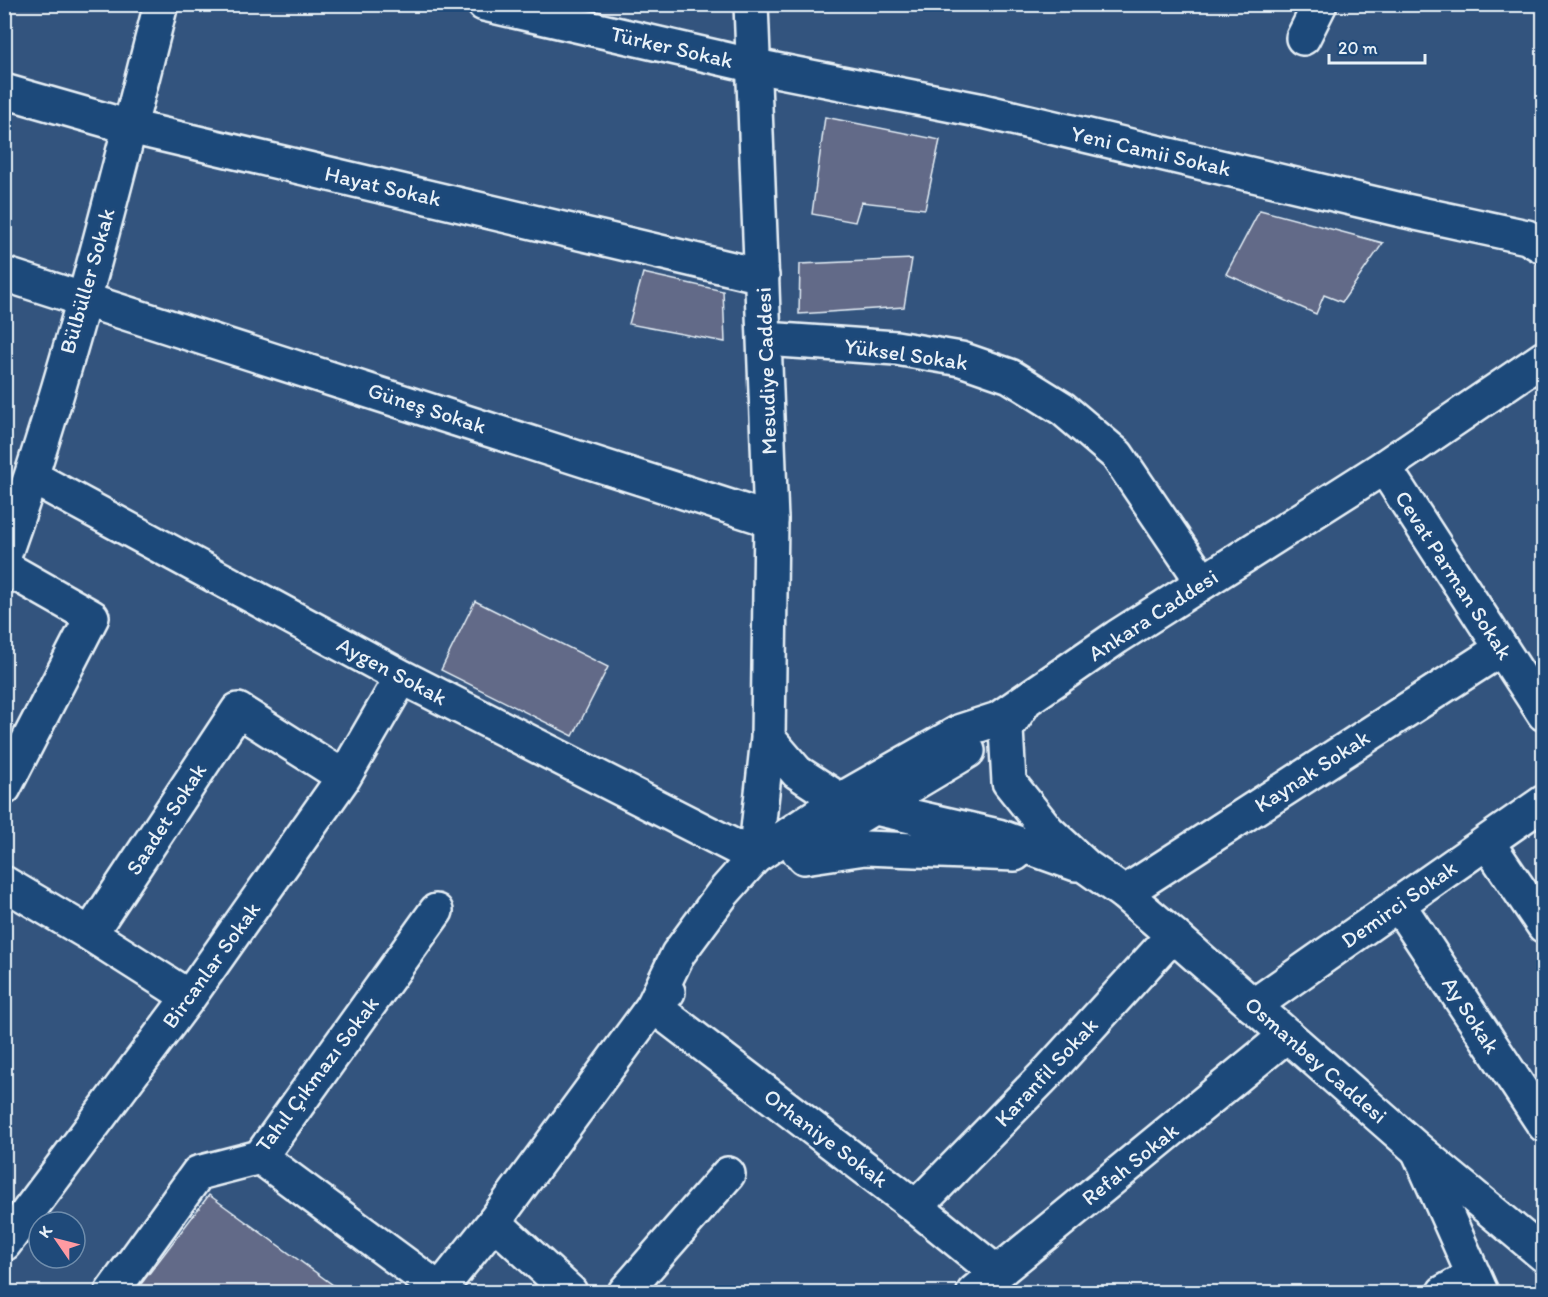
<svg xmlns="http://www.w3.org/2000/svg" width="1548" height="1297" viewBox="0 0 1548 1297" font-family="Itim,sans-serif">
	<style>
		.building { fill: #626a88; stroke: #e8f1f8; stroke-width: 1.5 }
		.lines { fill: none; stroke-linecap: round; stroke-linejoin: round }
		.street-casing { stroke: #e8f1f8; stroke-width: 38 }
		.secondary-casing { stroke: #e8f1f8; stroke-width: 38 }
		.street { stroke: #1f4a7a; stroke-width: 33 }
		.secondary { stroke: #1f4a7a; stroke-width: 33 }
		.labels { text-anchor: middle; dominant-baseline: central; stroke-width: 6; stroke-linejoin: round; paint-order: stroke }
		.street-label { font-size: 22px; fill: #e8f1f8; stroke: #1f4a7a }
	</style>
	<rect width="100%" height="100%" fill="#33547e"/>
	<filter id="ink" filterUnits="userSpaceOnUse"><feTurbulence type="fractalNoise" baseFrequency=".0167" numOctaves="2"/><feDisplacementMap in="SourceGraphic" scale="12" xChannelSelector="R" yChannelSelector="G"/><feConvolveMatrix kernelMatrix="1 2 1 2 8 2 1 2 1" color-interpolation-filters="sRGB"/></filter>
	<g filter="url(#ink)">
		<path class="building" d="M 825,117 L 940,140 L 925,209 L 861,202 L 855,222 L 812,214 Z
			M 1260,210 L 1383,243 L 1342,302 L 1324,295 L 1316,314 L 1226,274 Z
			M 912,259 L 904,307 L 799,314 L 800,264 Z
			M 643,273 L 723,291 L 725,342 L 629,324 Z
			M 475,601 L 608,667 L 573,736 L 441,670 Z
			M 209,1195 L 340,1290 L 338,1292 L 135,1292 Z"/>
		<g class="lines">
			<defs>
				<path id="street" d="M 484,4 L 755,66 L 983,111 L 1397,209 L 1527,237 L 1544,247
					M 1303,38 L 1320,4
					M 4,91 L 130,127 L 762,276
					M 4,274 L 771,520
					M 765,339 L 896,348 L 961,359 L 1010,376 L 1063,409 L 1117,455 L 1203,582
					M 1384,467 L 1544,714
					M 32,477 L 402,677 L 755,857
					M 4,556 C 68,376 114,189 161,4
					M 4,567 L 92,617 L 4,788
					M 1487,842 L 1544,926
					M 4,883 L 90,934
					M 1124,893 L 1501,649
					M 1398,904 L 1544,1125
					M 189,997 L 90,934 L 238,710 L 344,777
					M 653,1006 L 916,1207 L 996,1272
					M 1253,1006 L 1544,802
					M 1418,1150 L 1481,1292
					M 260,1157 L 440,1290
					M 916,1207 L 1049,1071 L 1173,935
					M 494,1222 L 570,1292
					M 4,1244 L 189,997 L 344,777 L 402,677
					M 112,1292 L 198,1173 L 260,1157 L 436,911
					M 625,1292 L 728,1174
					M 974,1292 L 1287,1035
					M 1444,1292 L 1474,1275"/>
				<path id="secondary" d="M 751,4 L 771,520 L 768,738 L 755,857
					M 1025,701 L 1006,729 L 1009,782 L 1048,831 L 1087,867 L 1124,893 L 1173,935 L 1418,1150 L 1544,1255
					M 768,738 L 797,772 L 840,800 L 998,836 L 1076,864
					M 799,852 L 968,751
					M 804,857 L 865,848 L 1015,854
					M 653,1006 L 678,954 L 723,893 L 755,857 L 840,800 L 961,731 L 998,719 L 1117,637 L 1384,467 L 1544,358
					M 438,1292 L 494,1222 L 653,1006 L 668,992"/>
			</defs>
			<use href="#street" class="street-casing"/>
			<use href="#secondary" class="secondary-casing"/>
			<use href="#street" class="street"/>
			<use href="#secondary" class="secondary"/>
		</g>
	</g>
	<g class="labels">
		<g class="street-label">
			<text transform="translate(672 47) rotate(13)">Türker Sokak</text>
			<text transform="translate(1151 151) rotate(13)">Yeni Camii Sokak</text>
			<text transform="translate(383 186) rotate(13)">Hayat Sokak</text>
			<text transform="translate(87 281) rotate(-74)">Bülbüller Sokak</text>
			<text transform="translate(906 354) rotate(8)">Yüksel Sokak</text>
			<text transform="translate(766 371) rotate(-92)">Mesudiye Caddesi</text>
			<text transform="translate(427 408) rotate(18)">Güneş Sokak</text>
			<text transform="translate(1454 575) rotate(57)">Cevat Parman Sokak</text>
			<text transform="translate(1153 615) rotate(-33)">Ankara Caddesi</text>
			<text transform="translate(392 671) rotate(28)">Aygen Sokak</text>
			<text transform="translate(1312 771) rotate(-33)">Kaynak Sokak</text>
			<text transform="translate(166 819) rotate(-57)">Saadet Sokak</text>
			<text transform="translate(1399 904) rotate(-35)">Demirci Sokak</text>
			<text transform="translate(211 965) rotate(-54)">Bircanlar Sokak</text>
			<text transform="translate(1471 1015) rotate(57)">Ay Sokak</text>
			<text transform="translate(1316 1060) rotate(41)">Osmanbey Caddesi</text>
			<text transform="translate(1046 1072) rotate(-47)">Karanfil Sokak</text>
			<text transform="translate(317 1074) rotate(-53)">Tahıl Çıkmazı Sokak</text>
			<text transform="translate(826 1138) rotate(37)">Orhaniye Sokak</text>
			<text transform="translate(1130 1164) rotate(-39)">Refah Sokak</text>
		</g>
	</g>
	<rect width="1548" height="1297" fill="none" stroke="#1f4a7a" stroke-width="24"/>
	<rect x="12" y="12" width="1524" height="1273" fill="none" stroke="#e8f1f8" stroke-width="2" filter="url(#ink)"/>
	<g transform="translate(57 1240) rotate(305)"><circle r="28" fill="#1f4a7a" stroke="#6f8dac" stroke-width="1.5"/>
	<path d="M0-4.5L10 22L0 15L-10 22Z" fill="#ff9aa2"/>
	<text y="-9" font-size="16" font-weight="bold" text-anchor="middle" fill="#e8f1f8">K</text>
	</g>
	<path d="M1329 54v9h96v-9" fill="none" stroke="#e8f1f8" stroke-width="3"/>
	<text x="1338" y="54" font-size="18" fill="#e8f1f8" stroke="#1f4a7a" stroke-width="4.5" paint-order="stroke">20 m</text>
</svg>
